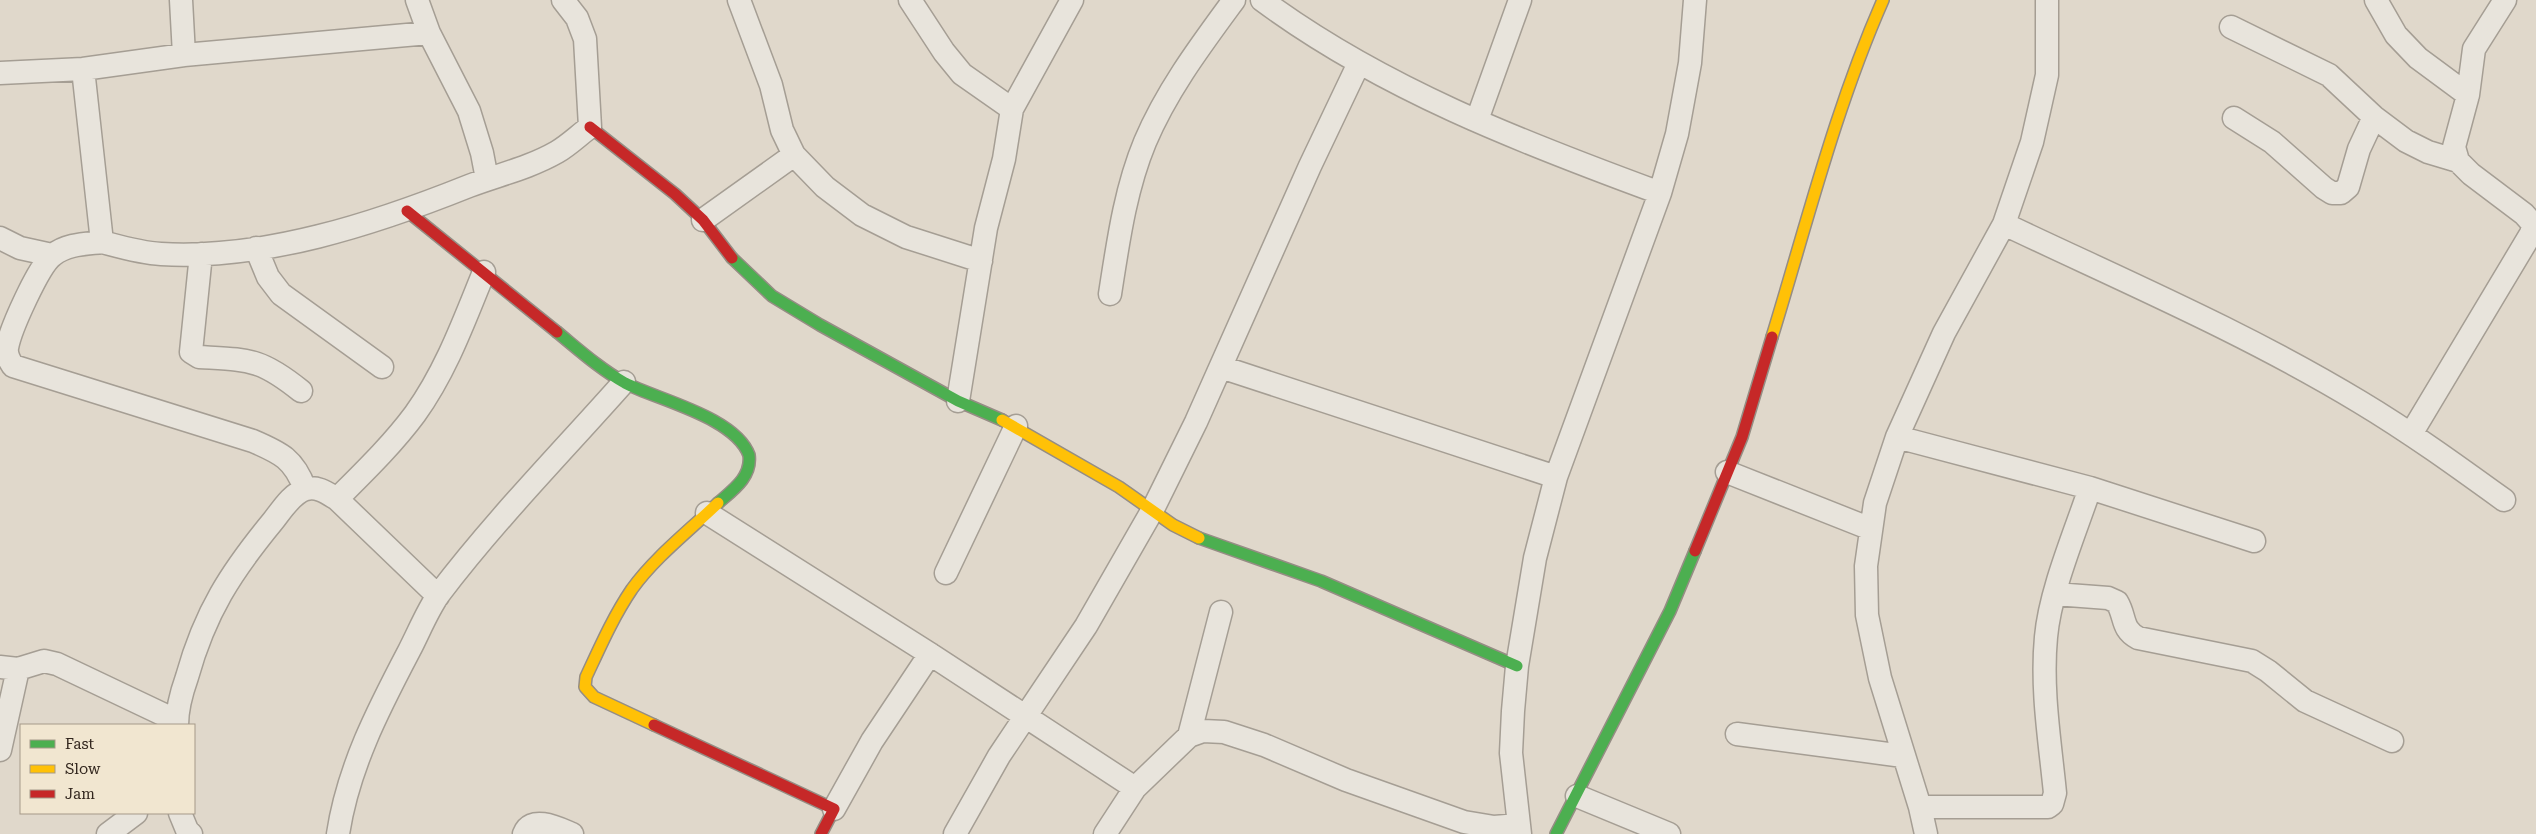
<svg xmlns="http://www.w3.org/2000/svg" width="2536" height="834" viewBox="0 0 2536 834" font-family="'Roboto Serif',serif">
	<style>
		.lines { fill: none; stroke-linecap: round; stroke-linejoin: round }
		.street-casing { stroke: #a59e94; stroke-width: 25 }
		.fast-casing { stroke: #958d84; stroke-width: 14 }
		.slow-casing { stroke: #958d84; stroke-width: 14 }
		.jam-casing { stroke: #958d84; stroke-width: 14 }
		.street { stroke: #e8e4dc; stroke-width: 22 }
		.fast { stroke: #4caf50; stroke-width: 11 }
		.slow { stroke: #ffc107; stroke-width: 11 }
		.jam { stroke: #c62828; stroke-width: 11 }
	</style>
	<rect width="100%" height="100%" fill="#e0d8cb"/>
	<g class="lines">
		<defs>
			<path id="street" d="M 181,0 L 184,55
				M 417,0 L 429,33 L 469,111 L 482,153 L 487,179
				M 739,0 L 771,85 L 782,130 L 794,155 L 825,187 L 862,215 L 906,237 L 981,261
				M 910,0 L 944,52 L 962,74 L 1012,109
				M 1262,0 C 1381,88 1521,142 1660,193
				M 2376,0 L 2396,35 L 2418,58 L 2468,95
				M 2231,27 L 2329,75 L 2374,117 L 2406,141 L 2428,152 L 2458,161
				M 83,69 L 102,242 C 121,247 141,253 161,254 C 264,260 374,224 469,186 C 498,175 529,168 557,152 C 569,145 579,135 590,127 L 585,39 L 577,18 L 563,0
				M 0,73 L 83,69 L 184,55 L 429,33
				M 2234,118 L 2272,142 L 2324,188 L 2332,193 L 2341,193 L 2348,187 L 2359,149 L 2374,117
				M 1477,120 L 1520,0
				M 703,220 L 794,155
				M 2004,224 C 2124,281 2246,333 2360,402 C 2410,432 2457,466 2504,500
				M 0,238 L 20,248 L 52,255
				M 102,242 C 85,244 67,244 53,255 C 39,265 10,330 7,348 C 6,355 9,360 13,366 L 253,441 C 281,453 294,459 305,489
				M 256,248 L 268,277 L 281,294 L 382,367
				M 201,254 L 191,352 L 199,357 C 249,360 260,358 301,391
				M 1110,294 C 1118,243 1125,190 1145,142 C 1167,90 1201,45 1234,0
				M 1221,367 L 1556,477
				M 958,401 L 986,228 L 1004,159 L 1012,109 L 1072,0
				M 2411,434 L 2532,232 L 2532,223 L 2524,214 L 2471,174 L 2458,161 L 2454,147 L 2468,95 L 2474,49 L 2505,0
				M 1897,437 L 2090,488 L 2254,541
				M 1727,472 L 1871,529
				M 337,499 L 438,596
				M 707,513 L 930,654 L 1135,788
				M 946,573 L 1016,426
				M 2055,594 L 2108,598 L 2117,602 C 2126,617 2121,629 2138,638 L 2252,661 L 2268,671 L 2305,701 L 2392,741
				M 0,667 L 18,669 L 44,661 L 57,664 L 177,721
				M 177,725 C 177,710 182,691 187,677 C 205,612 231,572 273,521 C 281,511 292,493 306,489 C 318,486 327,493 337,499 C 364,472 392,445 415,414 C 446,371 464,321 484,272
				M 1737,734 L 1903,756
				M 1189,736 L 1221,612
				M 0,750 L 18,669
				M 1577,796 L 1669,834
				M 1920,807 L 2048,807 L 2052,804 L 2055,793 C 2050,742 2041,689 2046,637 C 2050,591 2075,533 2090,488
				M 834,809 L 872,741 L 930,654
				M 180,813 L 187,830 L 191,834
				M 108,834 L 136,813
				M 338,834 C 348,768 378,710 409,651 C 419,632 427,611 439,594 C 496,519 562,452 624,382
				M 524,834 C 531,814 560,829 572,834
				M 955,834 L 999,756 L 1086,626 L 1152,511 L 1196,422 L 1310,166 L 1359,63
				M 1105,834 L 1135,788 L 1189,736 L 1203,731 L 1224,732 L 1264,745 L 1346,780 L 1464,822 L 1494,827 L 1519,825
				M 1520,834 L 1511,753 L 1513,711 L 1517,666 L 1535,558 L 1556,477 L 1660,193 L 1677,134 L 1690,63 L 1695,0
				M 1926,834 L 1920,807 L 1880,678 L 1867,615 L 1866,566 L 1875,503 L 1897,437 L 1944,333 L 2004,224 L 2032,142 L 2047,75 L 2047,0"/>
			<path id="fast" d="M 732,258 L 772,296 L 820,325 L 958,401 L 1002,420
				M 557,332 C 579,350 600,369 625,383 C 658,400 735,417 749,455 C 752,477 733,490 718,503
				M 1199,538 L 1321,581 L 1517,666
				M 1556,834 L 1670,611 L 1695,551"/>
			<path id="slow" d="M 1772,337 C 1807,223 1835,109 1883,0
				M 1002,420 L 1119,487 L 1173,525 L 1199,538
				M 654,725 L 594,697 L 585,687 L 586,677 C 600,647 613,617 632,589 C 655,557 690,530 718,503"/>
			<path id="jam" d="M 590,127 L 675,194 L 703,220 L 732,258
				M 407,211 L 557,332
				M 1695,551 L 1742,437 L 1772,337
				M 654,725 L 834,809 L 821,834"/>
		</defs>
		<use href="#street" class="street-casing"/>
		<use href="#fast" class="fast-casing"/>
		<use href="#slow" class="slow-casing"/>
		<use href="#jam" class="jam-casing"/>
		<use href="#street" class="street"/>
		<use href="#fast" class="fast"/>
		<use href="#slow" class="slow"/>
		<use href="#jam" class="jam"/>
	</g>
	<rect x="20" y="724" width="175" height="90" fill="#f1e6d0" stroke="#a59989"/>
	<rect x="30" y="740" width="25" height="8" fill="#4caf50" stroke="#a59989"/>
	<text x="65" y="749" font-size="15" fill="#32261e">Fast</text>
	<rect x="30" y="765" width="25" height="8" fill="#ffc107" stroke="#a59989"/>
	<text x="65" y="774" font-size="15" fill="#32261e">Slow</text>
	<rect x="30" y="790" width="25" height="8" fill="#c62828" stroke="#a59989"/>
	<text x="65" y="799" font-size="15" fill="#32261e">Jam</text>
</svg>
